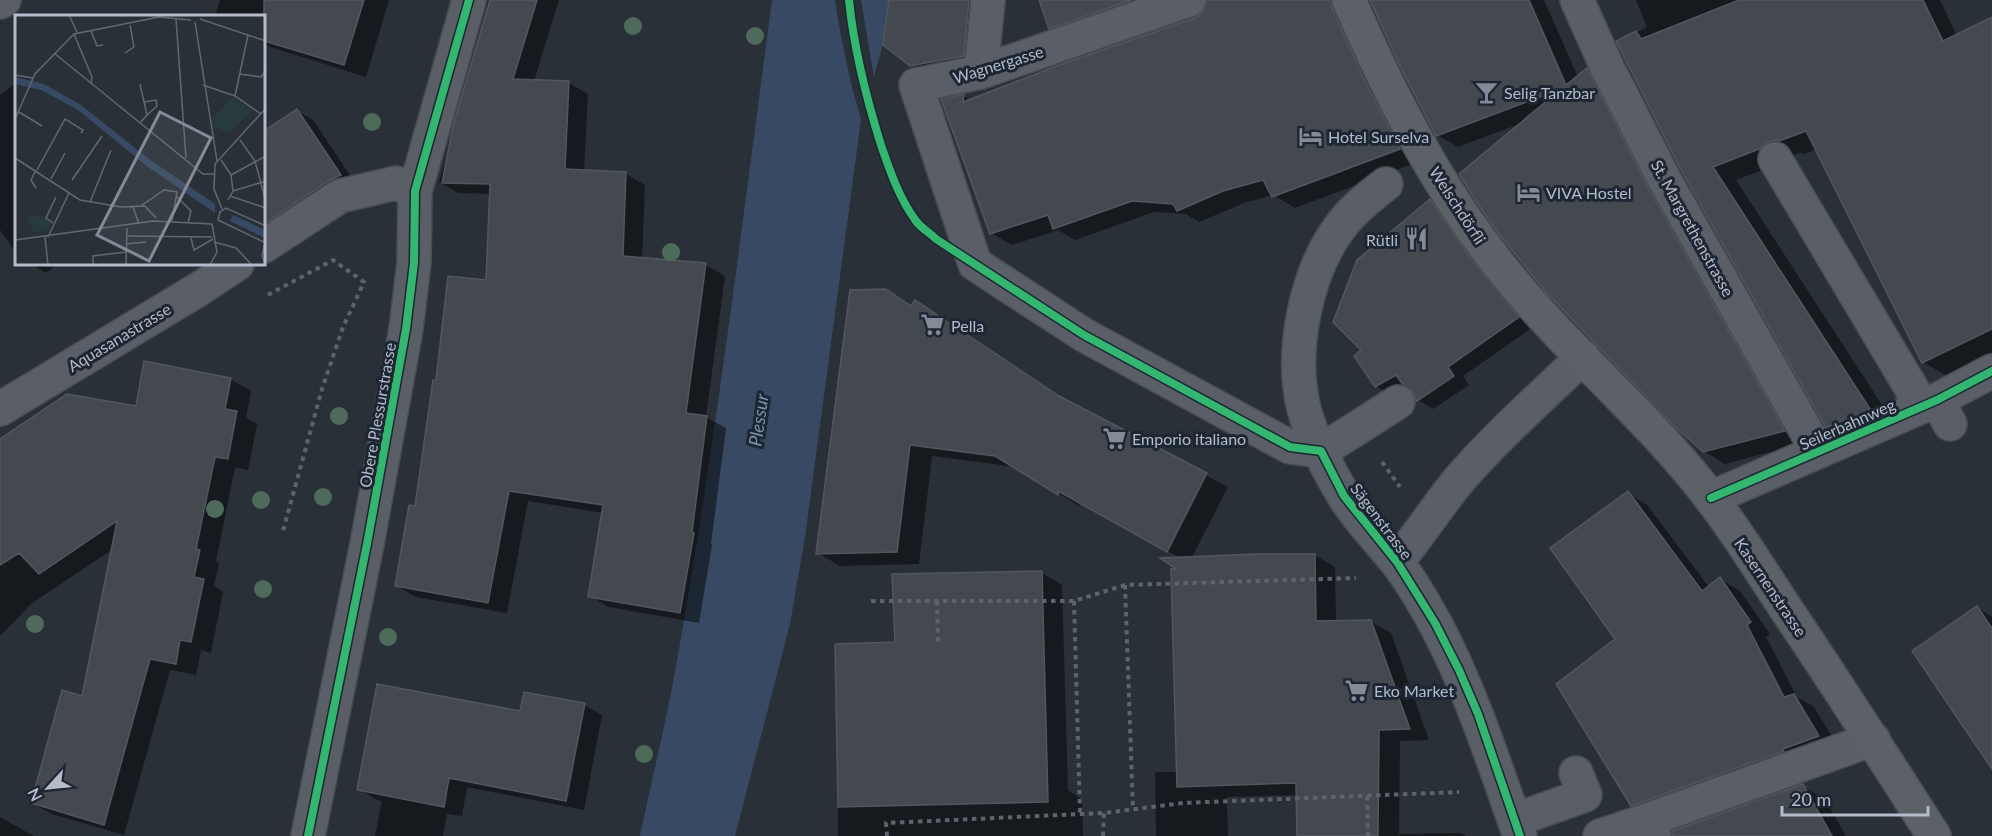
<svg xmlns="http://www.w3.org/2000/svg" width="1992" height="836" viewBox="0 0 1992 836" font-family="Lato,sans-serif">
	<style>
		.water { fill: #384963 }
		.pier { fill: #2a3038 }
		.shadow { fill: #0007 }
		.building { fill: #444950; stroke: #52575f; stroke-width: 1.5 }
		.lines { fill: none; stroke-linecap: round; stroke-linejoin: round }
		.minor-casing { stroke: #484c53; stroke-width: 36 }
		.major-casing { stroke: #484c55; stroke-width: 36 }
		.path { stroke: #5d636a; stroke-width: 4; stroke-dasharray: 4.5 4.5; stroke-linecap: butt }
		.minor { stroke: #5a5e66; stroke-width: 33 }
		.major { stroke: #5c6168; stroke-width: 33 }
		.rail { stroke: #595d64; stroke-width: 4.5; stroke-dasharray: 6 6; stroke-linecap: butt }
		.cycleway-casing { stroke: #1d2633; stroke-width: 11 }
		.cycleway { stroke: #33b770; stroke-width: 8 }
		.tree { fill: #4e6a5a }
		.labels { text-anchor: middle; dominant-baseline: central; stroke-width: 6; stroke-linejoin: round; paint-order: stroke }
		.street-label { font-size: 16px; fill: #b4bcc9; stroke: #1d2633 }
		.poi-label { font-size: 16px; fill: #b4bcc9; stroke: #1d2633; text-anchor: start }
		.water-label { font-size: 18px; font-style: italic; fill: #7c92b1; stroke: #1d2633 }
		.inset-road { fill: none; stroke: #616872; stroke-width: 1.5 }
		.view { fill: #848b96; fill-opacity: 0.15; stroke: #848b96; stroke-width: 3 }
		.inset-edge { fill: none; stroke: #b4bcc9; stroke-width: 3 }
	</style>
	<rect width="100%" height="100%" fill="#2a3038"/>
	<path class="water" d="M 772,0 L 889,0 L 883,45 L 861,120 L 805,537 L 790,624 L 735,836 L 640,836 C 651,782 665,727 675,672 C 715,449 742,224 772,0 Z"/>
	<path class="pier" d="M 835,0 L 861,0 L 875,84 L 863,126 L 851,84 L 840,31 Z"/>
	<path class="shadow" d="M 220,0 L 389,0 L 366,77 L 264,45 L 264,16 L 215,16 Z
		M 492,0 L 559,0 L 534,81 L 569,83 L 588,94 L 584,172 L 626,174 L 645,185 L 642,259 L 706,265 L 725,276 L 706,417 L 726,428 L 711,544 L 712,545 L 699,623 L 609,607 L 590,596 L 604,513 L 528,501 L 507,613 L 416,597 L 397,586 L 416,508 L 438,382 L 488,282 L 491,194 L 458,193 L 439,182 Z
		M 891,0 L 996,0 L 985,68 L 934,77 L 911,64 Z
		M 1041,0 L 1187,0 L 1072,40 L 1051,27 Z
		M 1209,0 L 1356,0 L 1420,161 L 1295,208 L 1273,195 L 1244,203 L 1199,222 L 1186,214 L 1154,212 L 1075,240 L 1058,230 L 1012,245 L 991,233 L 943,100 L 964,96 L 972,101 L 1196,19 L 1205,13 Z
		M 1371,0 L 1544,0 L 1578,77 L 1587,69 L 1608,81 L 1805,443 L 1725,464 L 1704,451 L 1522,123 L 1458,147 L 1437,135 Z
		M 1636,0 L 1940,0 L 1957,36 L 1992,18 L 1992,353 L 1947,376 L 1923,362 L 1817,149 L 1804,154 L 1799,153 L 1790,156 L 1783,162 L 1736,180 L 1893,422 L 1851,440 L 1827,427 L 1618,42 L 1647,27 Z
		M 16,83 L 16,253 L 0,230 L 0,95 Z
		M 297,111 L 313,120 L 356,184 L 264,246 L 264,133 Z
		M 1430,201 L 1445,209 L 1533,327 L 1463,376 L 1469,385 L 1433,409 L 1418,400 L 1415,391 L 1407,386 L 1391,395 L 1376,386 L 1364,350 Z
		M 31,264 L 58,264 L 46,273 Z
		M 885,291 L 913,307 L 916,302 L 938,314 L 1073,405 L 1228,487 L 1191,559 L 1315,555 L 1335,567 L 1336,622 L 1370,621 L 1391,633 L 1429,740 L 1400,741 L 1399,834 L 1461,833 L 1466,836 L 1299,836 L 1298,795 L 1227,797 L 1228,836 L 1156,836 L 1155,772 L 1178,772 L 1182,559 L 1079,502 L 1079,506 L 1016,467 L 932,456 L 919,564 L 840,566 L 818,553 Z
		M 230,379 L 251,391 L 246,418 L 257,424 L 248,470 L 235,467 L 216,561 L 219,563 L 214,586 L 223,592 L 211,653 L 201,650 L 196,675 L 170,670 L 124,835 L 52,814 L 32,803 L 83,698 L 113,549 L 31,604 L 0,636 L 0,439 L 67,396 L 137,408 Z
		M 1628,493 L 1647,505 L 1709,587 L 1720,579 L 1740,591 L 1770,634 L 1766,637 L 1797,697 L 1814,707 L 1838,747 L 1652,816 L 1632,805 L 1617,640 Z
		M 1042,573 L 1062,585 L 1068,790 L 1082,799 L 1083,836 L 838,836 L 838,791 L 897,644 Z
		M 1977,608 L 1992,617 L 1992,766 Z
		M 584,705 L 602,715 L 584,810 L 467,787 L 462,816 L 447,814 L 443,836 L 375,836 L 382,801 L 377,800 L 359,789 L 522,712 Z
		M 1802,786 L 1825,799 L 1846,836 L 1673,836 Z
		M 0,817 L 30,834 L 34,836 L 0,836 Z"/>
	<path class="building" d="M 264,0 L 364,0 L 344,65 L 264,41 Z
		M 490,0 L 537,0 L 513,79 L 569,81 L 565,169 L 626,172 L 623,256 L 706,263 L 686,413 L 707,416 L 692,532 L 694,533 L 680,613 L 588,597 L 603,505 L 509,491 L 488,603 L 395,586 L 409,505 L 415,506 L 433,380 L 436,380 L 448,276 L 486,280 L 490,184 L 442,183 L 453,126 Z
		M 889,0 L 969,0 L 964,56 L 910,66 L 883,45 Z
		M 1039,0 L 1132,0 L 1049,29 Z
		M 1207,0 L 1331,0 L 1332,8 L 1365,81 L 1400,149 L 1272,197 L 1263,180 L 1223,191 L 1177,211 L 1173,204 L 1132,201 L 1053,229 L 1048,215 L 990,234 L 941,99 L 964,94 L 963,102 L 1062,64 L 1195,18 L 1203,12 Z
		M 1370,0 L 1529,0 L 1566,85 L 1587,68 L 1647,186 L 1785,431 L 1703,452 L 1674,426 L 1546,292 L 1498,233 L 1476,201 L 1459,174 L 1561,89 L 1436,136 L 1399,64 Z
		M 1739,0 L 1923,0 L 1943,41 L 1992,17 L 1992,329 L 1922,363 L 1806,131 L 1779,141 L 1774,140 L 1766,143 L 1759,149 L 1713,167 L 1870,409 L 1826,428 L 1680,168 L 1616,41 L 1636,31 L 1641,39 Z
		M 297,109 L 341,175 L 330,180 L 264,224 L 264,131 Z
		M 1430,199 L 1468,255 L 1519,317 L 1448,367 L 1454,376 L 1417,401 L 1413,391 L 1403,385 L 1396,375 L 1375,387 L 1354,356 L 1361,350 L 1333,322 L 1357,260 Z
		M 886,289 L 911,306 L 915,300 L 1059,396 L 1207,473 L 1167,552 L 1058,491 L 1058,495 L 995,456 L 910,445 L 897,552 L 816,554 L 850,290 Z
		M 144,361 L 231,378 L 225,409 L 237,411 L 228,459 L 215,457 L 196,549 L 200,550 L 194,577 L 204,579 L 191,642 L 180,640 L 176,664 L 150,659 L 104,825 L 31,803 L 62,690 L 82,696 L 117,521 L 39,574 L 19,553 L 0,565 L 0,439 L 67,394 L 136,406 Z
		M 1628,491 L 1702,591 L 1720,577 L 1751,622 L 1747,625 L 1784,697 L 1794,694 L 1819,736 L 1783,749 L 1784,751 L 1631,806 L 1556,684 L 1615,639 L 1550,548 Z
		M 1257,554 L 1315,554 L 1316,621 L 1371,620 L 1410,729 L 1379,730 L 1378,836 L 1297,836 L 1296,783 L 1177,787 L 1171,569 L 1176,569 L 1160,558 Z
		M 1042,571 L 1048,802 L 838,807 L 835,644 L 895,642 L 892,574 Z
		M 1977,606 L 1992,628 L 1992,769 L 1912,651 Z
		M 377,684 L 520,711 L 524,692 L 585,703 L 566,801 L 449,778 L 444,807 L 357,790 Z
		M 1803,784 L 1832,836 L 1672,836 L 1672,831 Z"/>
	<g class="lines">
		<defs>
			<path id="minor" d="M 1189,0 L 981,72 L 916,85 L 975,264 L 1084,335 L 1290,447 L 1321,451
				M 1577,0 L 1607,67 L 1663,177 L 1818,452
				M 0,2 L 4,0
				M 981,72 L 988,0
				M 1775,159 L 1922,406
				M 1386,184 C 1370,196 1352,210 1340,227 C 1305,274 1290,353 1304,409 C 1311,436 1329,472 1344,496 C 1358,519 1378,539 1395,560 C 1411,580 1424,603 1436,625 C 1472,693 1494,764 1520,836
				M 264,246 L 340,196 L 396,183 L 415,191
				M 1937,400 L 1950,424
				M 0,409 L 199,289 L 237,264
				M 1321,451 L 1398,402
				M 1711,498 L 1937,400 L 1992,371
				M 1397,562 C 1418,536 1437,507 1458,481 C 1496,437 1541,397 1583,357
				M 1515,820 L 1585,795 L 1576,773
				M 1642,822 L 1873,739
				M 308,836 L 367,544 L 406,329 L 414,263 L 415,191 L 469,0
				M 1600,836 L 1642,822 L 1654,836"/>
			<path id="major" d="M 1349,0 C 1391,97 1440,194 1508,276 C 1571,354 1649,417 1710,497 C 1738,533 1762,573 1788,612 C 1838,686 1886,761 1934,836"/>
		</defs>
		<use href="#minor" class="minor-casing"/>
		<use href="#major" class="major-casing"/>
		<path class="path" d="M 849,0 C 854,48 865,95 880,141 C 888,166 897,191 911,214
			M 268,295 L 333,260 L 364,282 L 343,327 L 322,389 L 283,531
			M 1382,462 L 1400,487
			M 1125,585 L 1133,810
			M 871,601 L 1074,601 L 1125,585 L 1356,578
			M 937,601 L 938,645
			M 1074,601 L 1080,814
			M 1367,796 L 1368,836
			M 887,836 L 886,823 L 1104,813 L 1183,803 L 1459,792
			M 1103,836 L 1104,813"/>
		<use href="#minor" class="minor"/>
		<use href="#major" class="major"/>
		<path class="rail" d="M 0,9 L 11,0"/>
		<defs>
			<path id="cycleway" d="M 849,0 C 854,50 866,97 881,145 C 890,171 899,198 916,221 C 921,228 930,233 936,239 L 1084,335 L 1290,447 L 1321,451 L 1344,496 L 1397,562 L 1435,623 L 1459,670 L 1478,714 L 1520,836
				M 1711,498 L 1937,400 L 1992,371
				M 308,836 L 367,544 L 406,329 L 414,263 L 415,191 L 469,0"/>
		</defs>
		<use href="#cycleway" class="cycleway-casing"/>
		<use href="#cycleway" class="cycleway"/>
	</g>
	<g class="tree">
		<circle cx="633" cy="26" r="9"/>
		<circle cx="755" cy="36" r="9"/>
		<circle cx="372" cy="122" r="9"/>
		<circle cx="671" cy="252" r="9"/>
		<circle cx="339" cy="416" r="9"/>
		<circle cx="323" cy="497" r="9"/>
		<circle cx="261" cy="500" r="9"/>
		<circle cx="215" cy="509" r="9"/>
		<circle cx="263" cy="589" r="9"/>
		<circle cx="35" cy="624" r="9"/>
		<circle cx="388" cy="637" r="9"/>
		<circle cx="644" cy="754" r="9"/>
	</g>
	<defs>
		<symbol id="bar-bare" viewBox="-9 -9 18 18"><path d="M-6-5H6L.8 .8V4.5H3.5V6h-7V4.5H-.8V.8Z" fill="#848b96" stroke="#1d2633" stroke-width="2.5" paint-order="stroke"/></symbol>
		<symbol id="hotel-bare" viewBox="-9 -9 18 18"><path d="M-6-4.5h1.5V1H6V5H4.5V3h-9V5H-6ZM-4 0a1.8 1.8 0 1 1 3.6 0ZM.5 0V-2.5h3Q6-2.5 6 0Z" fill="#848b96" stroke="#1d2633" stroke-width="2.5" paint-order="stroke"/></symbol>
		<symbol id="restaurant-bare" viewBox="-9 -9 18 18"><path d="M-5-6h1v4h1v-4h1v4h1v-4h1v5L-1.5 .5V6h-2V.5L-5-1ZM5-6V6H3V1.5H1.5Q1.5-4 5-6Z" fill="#848b96" stroke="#1d2633" stroke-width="2.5" paint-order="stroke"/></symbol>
		<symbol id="supermarket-bare" viewBox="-9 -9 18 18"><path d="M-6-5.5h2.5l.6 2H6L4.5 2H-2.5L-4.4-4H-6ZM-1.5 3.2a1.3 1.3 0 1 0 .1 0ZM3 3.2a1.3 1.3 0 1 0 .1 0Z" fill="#848b96" stroke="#1d2633" stroke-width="2.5" paint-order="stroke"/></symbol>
	</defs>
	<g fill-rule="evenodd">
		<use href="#bar-bare" x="1470" y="76" width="33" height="33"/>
		<use href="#hotel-bare" x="1294" y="120" width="33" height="33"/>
		<use href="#hotel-bare" x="1512" y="176" width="33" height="33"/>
		<use href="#restaurant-bare" x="1400" y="222" width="33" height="33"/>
		<use href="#supermarket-bare" x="916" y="308" width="33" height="33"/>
		<use href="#supermarket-bare" x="1098" y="422" width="33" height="33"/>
		<use href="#supermarket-bare" x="1340" y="674" width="33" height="33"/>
	</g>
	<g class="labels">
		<g class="street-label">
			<text transform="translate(998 64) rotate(-17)">Wagnergasse</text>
			<text transform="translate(1458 205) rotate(57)">Welschdörfli</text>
			<text transform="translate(1693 228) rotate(61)">St. Margrethenstrasse</text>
			<text transform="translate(119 337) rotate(-31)">Aquasanastrasse</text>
			<text transform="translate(377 415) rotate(-80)">Obere Plessurstrasse</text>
			<text transform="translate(1847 424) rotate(-24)">Seilerbahnweg</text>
			<text transform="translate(1382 521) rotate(53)">Sägenstrasse</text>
			<text transform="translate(1771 587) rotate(56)">Kasernenstrasse</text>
		</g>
		<g class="poi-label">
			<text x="1504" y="92">Selig Tanzbar</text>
			<text x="1328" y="136">Hotel Surselva</text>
			<text x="1546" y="192">VIVA Hostel</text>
			<text x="1398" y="239" text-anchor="end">Rütli</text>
			<text x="951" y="325">Pella</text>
			<text x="1132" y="438">Emporio italiano</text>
			<text x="1374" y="690">Eko Market</text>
		</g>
		<g class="water-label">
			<text transform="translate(758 420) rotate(-82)">Plessur</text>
		</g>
	</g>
	<g transform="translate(15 15)">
		<rect width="250" height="250" fill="#2a3038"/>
		<path d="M 218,82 L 238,95 L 213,118 L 198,111 L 197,104 ZM 11,199 L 29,203 L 36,208 L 33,216 L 18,217 Z" fill="#273a3e"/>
		<path d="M 0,62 L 29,69 L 66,90 L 134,144 L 200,189 L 200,198 L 133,152 L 63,95 L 26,75 L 0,69 ZM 218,200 L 250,215 L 250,223 L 215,206 Z" fill="#384963"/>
		<path class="inset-road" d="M 54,0 L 62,17M 144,2 L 176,5M 161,4 L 171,143M 185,4 L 251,26M 180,7 L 202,146M 76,16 L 82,31 L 88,30M 59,19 L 77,62 L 76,69M 39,38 L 188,159 L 199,159M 110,38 L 119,32 L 115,10M 225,59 L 246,62 L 251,55M 0,60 L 18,63M 125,69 L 132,100 L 125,108M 188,70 L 220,81 L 246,99M 220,81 L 233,20M 129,87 L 141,85 L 142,91 L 132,100M 4,97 L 27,111M 0,104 L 20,59 L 59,19 L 144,2M 225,125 L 240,146 L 251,187M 0,143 L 65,185 L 106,192 L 130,191 L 141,203M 206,145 L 216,160M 22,155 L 50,104 L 68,115 L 66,118M 36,164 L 50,138M 57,165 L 87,121M 21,173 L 16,165 L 21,155M 218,176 L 251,166M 161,181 L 176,196 L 173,208M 215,181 L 251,193M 213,185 L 218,176 L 216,160 L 251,141M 75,187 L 96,135M 127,190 L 149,175 L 162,177 L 157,206M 118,192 L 124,209M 207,194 L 199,174 L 200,149 L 251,93M 203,205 L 205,197 L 211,193 L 251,211M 203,205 L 251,228M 38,208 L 31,203 L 41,182M 111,221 L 197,222M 30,222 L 33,250M 33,222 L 54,178M 176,223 L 179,235 L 198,224M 0,225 L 138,206 L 197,209M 199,227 L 221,233 L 237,250M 250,228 L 247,241 L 251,250M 111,229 L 131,227M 78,250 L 78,241 L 111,237M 111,250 L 112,213M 195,250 L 202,237 L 197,209"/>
		<path class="view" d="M 145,97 L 196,123 L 134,246 L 82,220 Z"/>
		<rect width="250" height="250" class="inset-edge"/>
	</g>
	<g transform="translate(48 788) rotate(243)" stroke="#1d2633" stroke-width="4.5" paint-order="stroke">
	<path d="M0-4.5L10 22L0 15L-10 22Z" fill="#b4bcc9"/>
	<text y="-9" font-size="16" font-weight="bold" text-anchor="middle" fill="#b4bcc9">N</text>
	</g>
	<path d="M1782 806v9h146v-9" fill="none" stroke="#b4bcc9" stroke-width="3"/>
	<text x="1791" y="806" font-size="18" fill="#b4bcc9" stroke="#1d2633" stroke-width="4.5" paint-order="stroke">20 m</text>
</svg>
